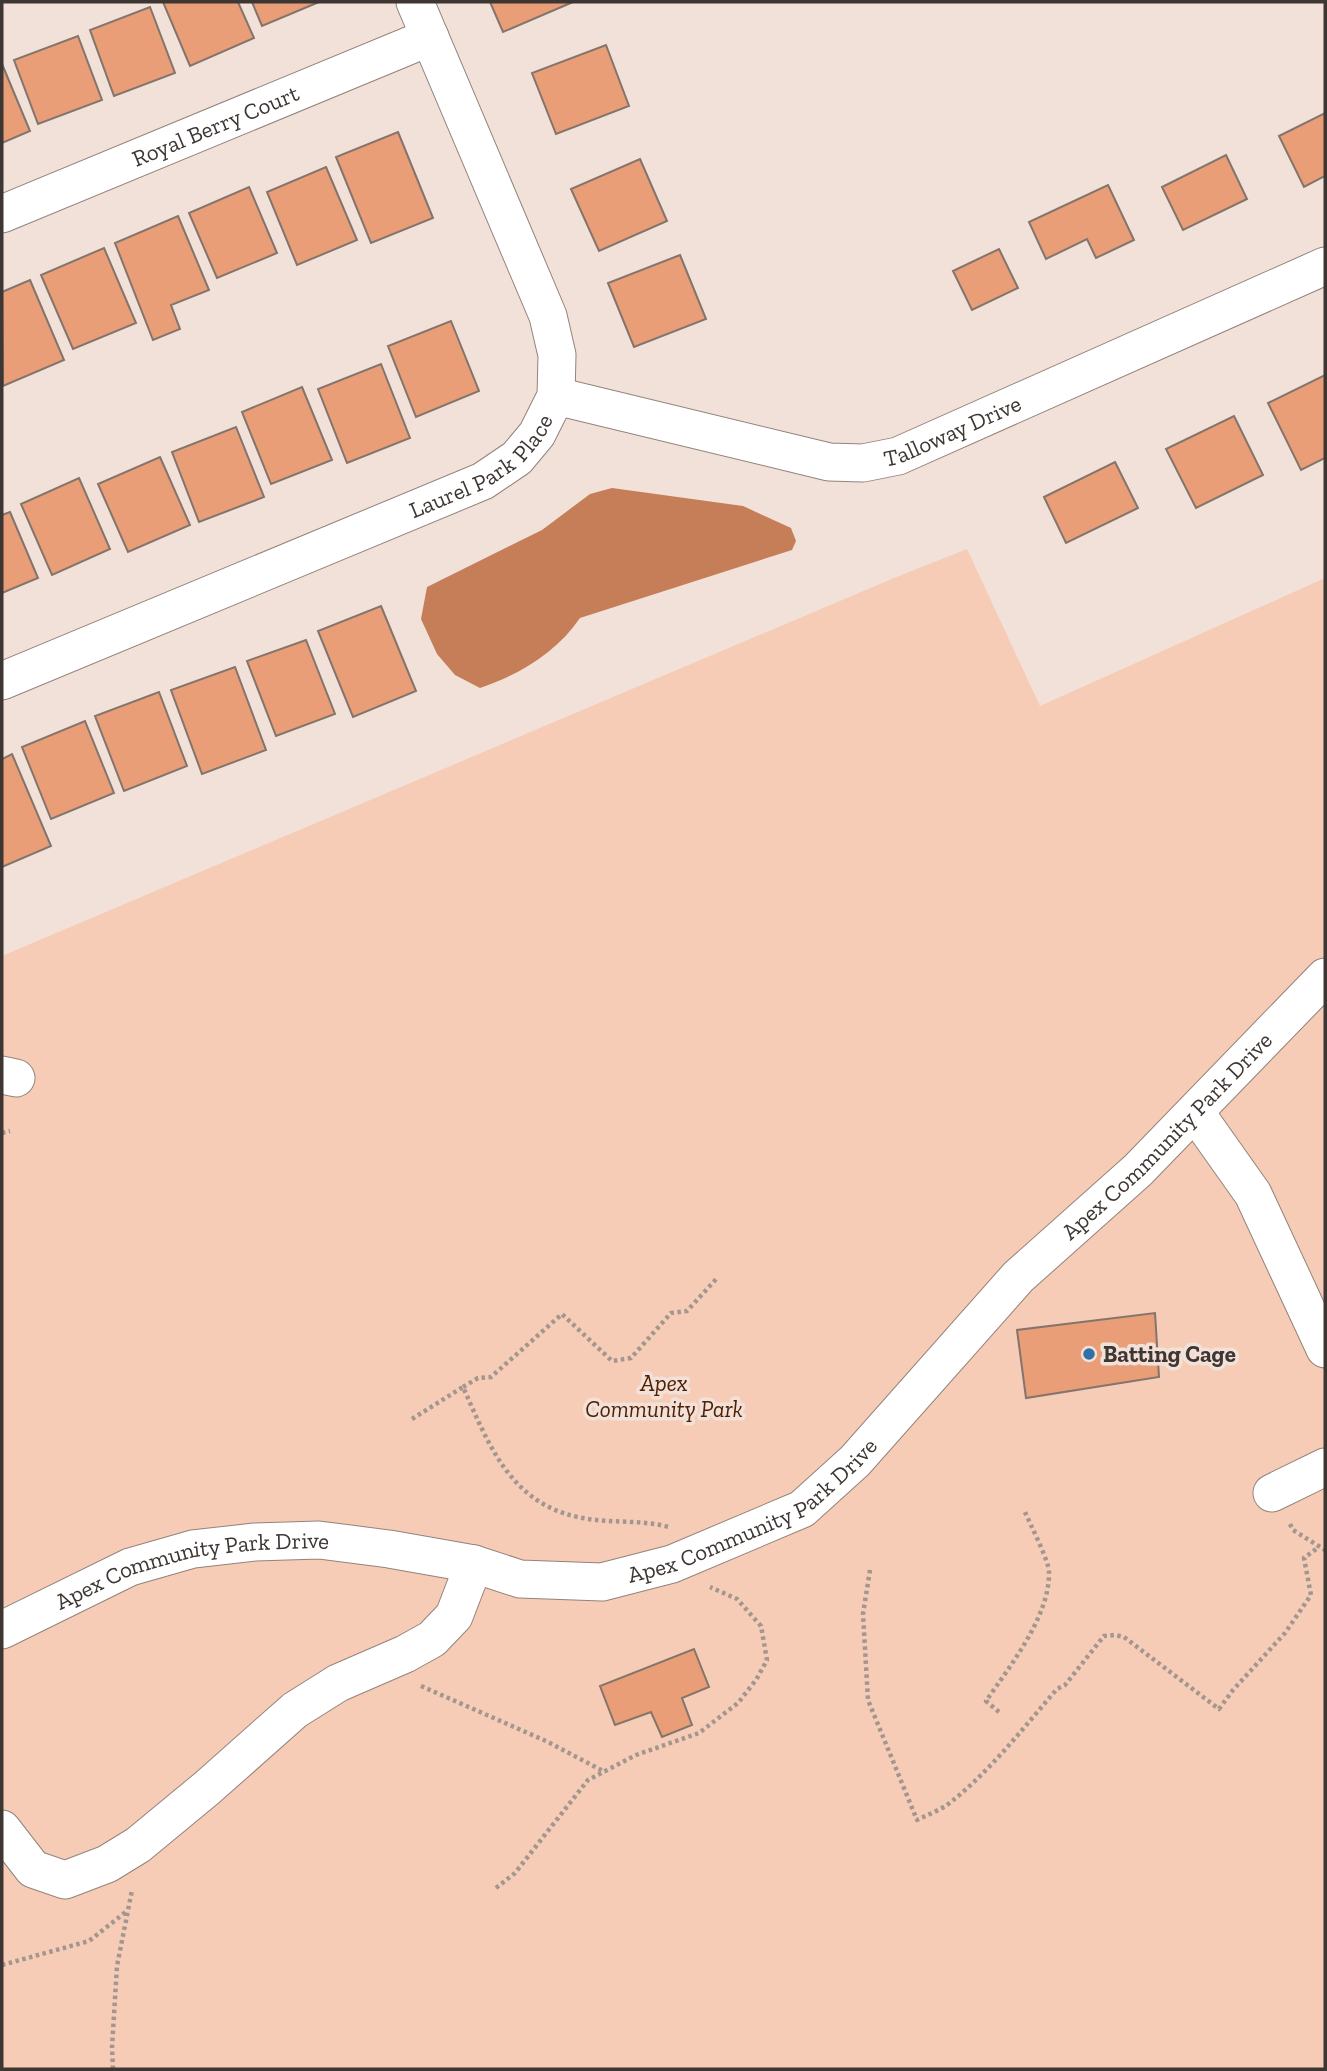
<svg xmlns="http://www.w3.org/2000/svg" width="1327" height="2071" viewBox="0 0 1327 2071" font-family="'Zilla Slab',serif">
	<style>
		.green { fill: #f6ccb6 }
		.water { fill: #c57e57 }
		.building { fill: #e99e77; stroke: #83746c; stroke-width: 2 }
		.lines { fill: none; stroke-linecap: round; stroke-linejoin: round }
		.minor-casing { stroke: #93837b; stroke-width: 39 }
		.path { stroke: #a2968f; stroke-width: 4.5; stroke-dasharray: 3.5 3.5; stroke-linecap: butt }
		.minor { stroke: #fff; stroke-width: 37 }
		.poi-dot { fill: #3170a7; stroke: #f2e1d8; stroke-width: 2.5 }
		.labels { text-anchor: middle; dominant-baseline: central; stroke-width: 7; stroke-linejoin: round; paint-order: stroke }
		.street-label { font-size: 23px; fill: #3d3633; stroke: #f2e1d8 }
		.poi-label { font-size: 23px; font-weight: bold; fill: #3d3633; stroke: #f2e1d8; text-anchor: start }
		.park-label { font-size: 23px; font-style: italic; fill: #4f2002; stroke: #f2e1d8 }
	</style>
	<rect width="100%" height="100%" fill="#f2e1d8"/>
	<path class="green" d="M 967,549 L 1040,706 L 1325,578 L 1325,2069 L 2,2069 L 2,956 L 894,578 Z"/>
	<path class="water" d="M 612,488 L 743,506 L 791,528 L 796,541 L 792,550 L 580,618 C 557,652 519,675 480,688 L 455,675 L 437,654 L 421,619 L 427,587 L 542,530 L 590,494 Z"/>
	<path class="building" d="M 163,2 L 238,2 L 254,38 L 190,66 Z
		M 252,2 L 319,2 L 262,26 Z
		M 490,2 L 573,2 L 503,32 Z
		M 150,7 L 175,73 L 114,96 L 90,30 Z
		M 78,36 L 102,100 L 38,124 L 14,60 Z
		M 606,45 L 629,106 L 556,134 L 532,73 Z
		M 2,64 L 30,131 L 2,143 Z
		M 1325,113 L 1325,176 L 1304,187 L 1279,136 Z
		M 398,132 L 433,218 L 371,243 L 336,157 Z
		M 1226,155 L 1247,199 L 1183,230 L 1162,187 Z
		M 640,159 L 667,221 L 599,251 L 571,189 Z
		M 326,167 L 357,240 L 297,265 L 267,192 Z
		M 1108,185 L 1134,240 L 1096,258 L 1087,239 L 1046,259 L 1029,222 Z
		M 249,187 L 277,253 L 217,278 L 189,213 Z
		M 178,216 L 209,290 L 171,305 L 180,329 L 153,340 L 115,243 Z
		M 104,248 L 136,323 L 73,349 L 41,275 Z
		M 999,249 L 1018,288 L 972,310 L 953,271 Z
		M 680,255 L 706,319 L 634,347 L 608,283 Z
		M 30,280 L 64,360 L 3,386 L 2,292 Z
		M 451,321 L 479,391 L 416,417 L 388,346 Z
		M 381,364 L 410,438 L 347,463 L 318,389 Z
		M 1325,375 L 1325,458 L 1301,470 L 1268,403 Z
		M 302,387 L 332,460 L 271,484 L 242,412 Z
		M 1234,416 L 1263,475 L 1196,508 L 1166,449 Z
		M 236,427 L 264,497 L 199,522 L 172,452 Z
		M 160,457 L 190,525 L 128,552 L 98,484 Z
		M 1115,462 L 1138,508 L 1066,543 L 1044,497 Z
		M 79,478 L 110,549 L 52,575 L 21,504 Z
		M 10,512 L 38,578 L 2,593 L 2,515 Z
		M 381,606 L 416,691 L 353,717 L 318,631 Z
		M 306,640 L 335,714 L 276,736 L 247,661 Z
		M 235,667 L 266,750 L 202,774 L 171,690 Z
		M 159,692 L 187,766 L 124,791 L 95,716 Z
		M 85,721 L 114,793 L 51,819 L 22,747 Z
		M 12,754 L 51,846 L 2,867 L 2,759 Z
		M 1155,1313 L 1159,1377 L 1026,1398 L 1017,1330 Z
		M 694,1649 L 709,1687 L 682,1698 L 692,1725 L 662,1737 L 651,1712 L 615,1725 L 600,1686 Z"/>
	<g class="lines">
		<defs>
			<g id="minor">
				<path id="s1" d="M 2,214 L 430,37"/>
				<path id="s2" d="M 556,396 L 829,462 L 863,463 L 898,456 L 1325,266"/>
				<path id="s3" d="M 2,681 L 483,481 L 517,458 L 537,434 L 556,396 L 557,355 L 548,316 L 415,2"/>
				<path d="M 2,1075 L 16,1078"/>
				<path d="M 1195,1112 L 1253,1194 L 1325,1349"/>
				<path d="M 1272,1493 L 1325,1467"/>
				<path id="s4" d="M 2,1630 L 130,1567 L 193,1549 L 255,1542 L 319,1540 L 389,1549 L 474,1564 L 520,1579 L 602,1582 L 672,1564 L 802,1509 L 855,1461 L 1018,1277 L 1138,1170 L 1325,977"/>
				<path d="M 2,1829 L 33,1869 L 65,1880 L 107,1864 L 138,1845 L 207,1788 L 295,1710 L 338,1683 L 405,1654 L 432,1639 L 454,1616 L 474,1564"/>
			</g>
		</defs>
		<use href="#minor" class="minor-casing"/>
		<path class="path" d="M 2,1133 L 10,1131
			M 463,1387 L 478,1378 L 491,1377 L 562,1314 L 612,1361 L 631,1358 L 671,1313 L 687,1311 L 718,1277
			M 412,1419 L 463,1387 C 488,1443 510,1503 578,1517 C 608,1524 639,1519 669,1527
			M 1290,1524 L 1293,1530 L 1325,1550
			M 870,1570 L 863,1614 L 868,1700 L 917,1820 C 927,1815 938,1811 947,1805 C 989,1773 1023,1728 1057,1689 L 1065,1685 L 1104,1636 L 1115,1635 L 1124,1637 L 1219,1709 L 1233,1690 L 1285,1633 L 1311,1595 L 1304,1558 L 1319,1547
			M 421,1686 L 546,1741 L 605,1772
			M 999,1712 L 986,1701 C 1010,1666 1050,1616 1049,1572 C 1049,1561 1030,1524 1025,1512
			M 496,1888 L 515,1873 L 588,1780 L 636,1755 L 699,1733 L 738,1703 L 756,1680 L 767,1660 L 761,1626 L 737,1599 L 710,1587
			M 2,1965 L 89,1941 L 127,1911
			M 113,2069 L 112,2047 L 117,1966 L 132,1890"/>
		<use href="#minor" class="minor"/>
	</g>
	<circle class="poi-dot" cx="1089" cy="1354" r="7"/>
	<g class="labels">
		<g class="street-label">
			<text stroke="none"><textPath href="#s1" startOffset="231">Royal Berry Court</textPath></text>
			<text stroke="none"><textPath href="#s2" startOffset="410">Talloway Drive</textPath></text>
			<text stroke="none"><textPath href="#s3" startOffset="528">Laurel Park Place</textPath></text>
			<text stroke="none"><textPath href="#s4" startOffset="1358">Apex Community Park Drive</textPath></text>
			<text stroke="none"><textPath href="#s4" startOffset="791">Apex Community Park Drive</textPath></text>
			<text stroke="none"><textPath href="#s4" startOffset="203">Apex Community Park Drive</textPath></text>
		</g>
		<g class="poi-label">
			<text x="1103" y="1354">Batting Cage</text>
		</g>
		<g class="park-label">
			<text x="664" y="1383">Apex<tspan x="664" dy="26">Community Park</tspan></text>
		</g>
	</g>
	<rect width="1327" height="2071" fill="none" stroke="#3d3633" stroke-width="7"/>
</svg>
